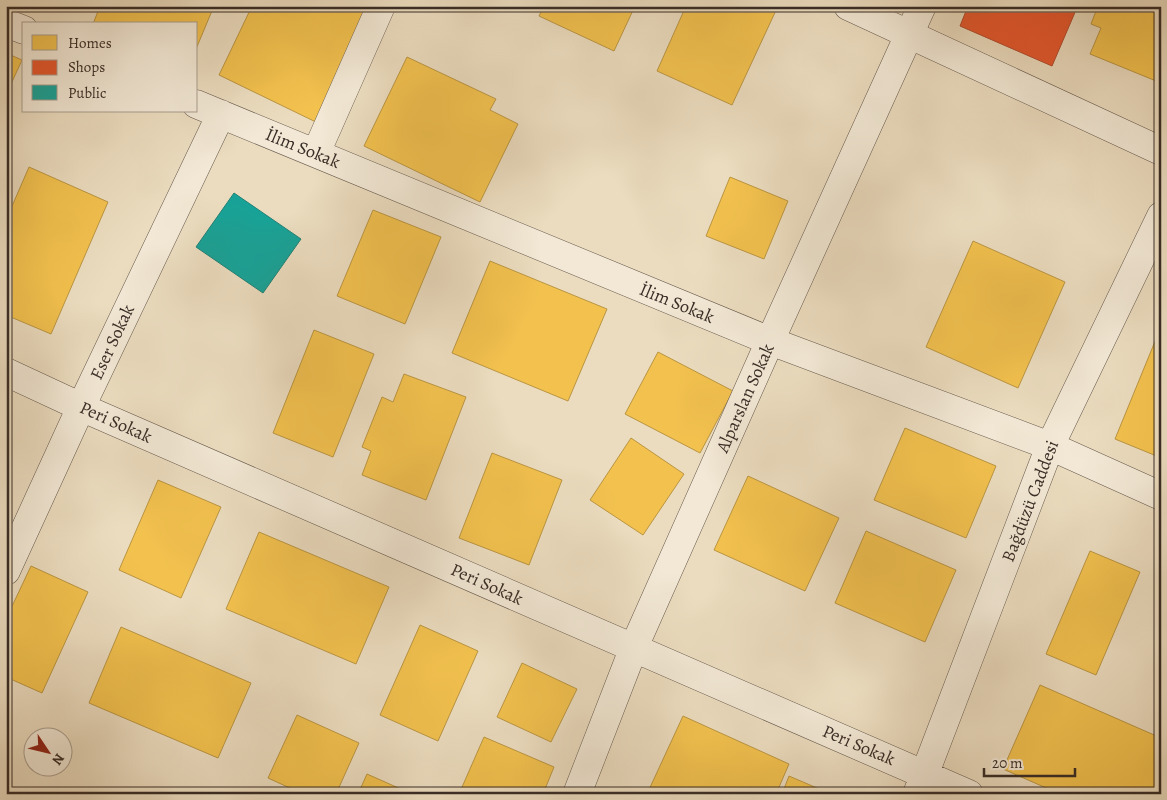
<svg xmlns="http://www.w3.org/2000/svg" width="1167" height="800" viewBox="0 0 1167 800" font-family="Alegreya,serif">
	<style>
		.homes { fill: #f2c14e; stroke: #ba9542 }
		.shops { fill: #e4572e; stroke: #b14a2c }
		.public { fill: #17a398; stroke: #218076 }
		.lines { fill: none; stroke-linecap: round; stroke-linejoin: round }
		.minor-casing { stroke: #66594d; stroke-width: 29 }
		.minor { stroke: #f2e8d5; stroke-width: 28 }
		.labels { text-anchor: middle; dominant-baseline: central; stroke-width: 5; stroke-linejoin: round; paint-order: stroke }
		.street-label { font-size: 18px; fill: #392d27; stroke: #f2e8d5 }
	</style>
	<rect width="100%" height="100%" fill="#ebdcbf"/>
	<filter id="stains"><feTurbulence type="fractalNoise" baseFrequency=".004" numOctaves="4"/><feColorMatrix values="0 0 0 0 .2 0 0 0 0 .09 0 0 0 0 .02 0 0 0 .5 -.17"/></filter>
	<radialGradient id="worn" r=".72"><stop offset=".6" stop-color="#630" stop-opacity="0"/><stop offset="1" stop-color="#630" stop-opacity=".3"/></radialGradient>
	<path class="homes" d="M 100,6 L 214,6 L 196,49 L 196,24 L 93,24 Z
		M 252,6 L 357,6 L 376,15 L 322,125 L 219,75 Z
		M 544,6 L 635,6 L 614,51 L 539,16 Z
		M 686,6 L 778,6 L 732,105 L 657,71 Z
		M 1098,6 L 1161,6 L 1161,83 L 1090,54 L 1101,28 L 1091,24 Z
		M 6,53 L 22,60 L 6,95 Z
		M 407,57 L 496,99 L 490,110 L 518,124 L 480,202 L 364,146 Z
		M 29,167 L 108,202 L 51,334 L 6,315 L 6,220 Z
		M 730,177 L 788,201 L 764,259 L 706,236 Z
		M 373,210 L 441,237 L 405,324 L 337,296 Z
		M 973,241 L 1065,282 L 1018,388 L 926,347 Z
		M 490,261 L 607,309 L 568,401 L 452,353 Z
		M 314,330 L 374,354 L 333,457 L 273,433 Z
		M 1158,334 L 1161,335 L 1161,452 L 1159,457 L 1115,439 Z
		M 658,352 L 733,391 L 700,453 L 625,414 Z
		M 404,374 L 466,397 L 426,500 L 362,475 L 371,451 L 362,447 L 382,397 L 393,402 Z
		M 905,428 L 996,466 L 966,538 L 874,500 Z
		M 631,438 L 684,474 L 643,535 L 590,500 Z
		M 492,453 L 562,480 L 529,565 L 459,538 Z
		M 748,476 L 839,518 L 805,591 L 714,550 Z
		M 158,480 L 221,507 L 181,598 L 119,570 Z
		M 866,531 L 956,570 L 925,642 L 835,603 Z
		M 259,532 L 389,587 L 356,664 L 226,609 Z
		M 1090,551 L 1140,572 L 1096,675 L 1046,654 Z
		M 31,566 L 88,592 L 42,693 L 6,677 L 6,619 Z
		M 420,625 L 478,651 L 438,741 L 380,715 Z
		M 121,627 L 251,683 L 218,758 L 89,703 Z
		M 522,663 L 577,689 L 551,742 L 497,717 Z
		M 1040,685 L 1161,738 L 1161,794 L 1060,794 L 1003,769 Z
		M 297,715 L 359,743 L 336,794 L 303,794 L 268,778 Z
		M 683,716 L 789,764 L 776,794 L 647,794 Z
		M 484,737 L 554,767 L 543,794 L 459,794 Z
		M 367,774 L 412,794 L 358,794 Z
		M 789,776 L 831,794 L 782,794 Z"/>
	<path class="shops" d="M 968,6 L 1067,6 L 1076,10 L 1052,66 L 960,26 Z"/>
	<path class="public" d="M 234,193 L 301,239 L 263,293 L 196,247 Z"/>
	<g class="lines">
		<defs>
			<path id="minor" d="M 848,6 L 1161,151
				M 6,23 L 24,30
				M 196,104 L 770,341 L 1050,446 L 1161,496
				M 316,153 L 381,6
				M 6,372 L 92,412 L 969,794
				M 6,571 L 81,407 L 221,114
				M 577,794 L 634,647 L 770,341 L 922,6
				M 917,794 L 1050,446 L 1161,216"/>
		</defs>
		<use href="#minor" class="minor-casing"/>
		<use href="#minor" class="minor"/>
	</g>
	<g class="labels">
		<g class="street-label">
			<text transform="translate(303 148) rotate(22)">İlim Sokak</text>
			<text transform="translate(677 303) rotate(22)">İlim Sokak</text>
			<text transform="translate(112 342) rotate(-65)">Eser Sokak</text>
			<text transform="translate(745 398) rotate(-66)">Alparslan Sokak</text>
			<text transform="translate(116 422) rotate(24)">Peri Sokak</text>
			<text transform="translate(1030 501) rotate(-69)">Bağdüzü Caddesi</text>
			<text transform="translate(487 584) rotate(24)">Peri Sokak</text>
			<text transform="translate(859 745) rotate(23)">Peri Sokak</text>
		</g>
	</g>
	<rect width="1167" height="800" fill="none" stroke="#ebdcbf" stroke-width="25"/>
	<rect x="8" y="8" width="1152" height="785" fill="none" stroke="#392d27" stroke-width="2.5"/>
	<rect x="12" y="12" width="1142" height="775" fill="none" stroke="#392d27"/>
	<rect x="22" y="22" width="175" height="90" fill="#f2e8d5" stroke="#a89d8f"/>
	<rect x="32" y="35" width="25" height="15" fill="#f2c14e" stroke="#a89d8f"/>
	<text x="68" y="48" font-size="15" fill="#392d27">Homes</text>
	<rect x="32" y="60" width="25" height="15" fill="#e4572e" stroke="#a89d8f"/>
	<text x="68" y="72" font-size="15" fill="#392d27">Shops</text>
	<rect x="32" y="85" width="25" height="15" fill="#17a398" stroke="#a89d8f"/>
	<text x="68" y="98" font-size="15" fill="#392d27">Public</text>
	<g transform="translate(48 752) rotate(125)"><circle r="24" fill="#f2e8d5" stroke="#a89d8f"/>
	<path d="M0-4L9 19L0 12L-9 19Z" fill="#8f2418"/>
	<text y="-8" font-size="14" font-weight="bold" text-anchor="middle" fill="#392d27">N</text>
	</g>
	<path d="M984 768v8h91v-8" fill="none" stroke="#392d27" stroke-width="2.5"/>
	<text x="992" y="768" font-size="15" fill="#392d27" stroke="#f2e8d5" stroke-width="4" paint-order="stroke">20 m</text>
	<rect width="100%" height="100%" filter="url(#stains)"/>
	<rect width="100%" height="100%" fill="url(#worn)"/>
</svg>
